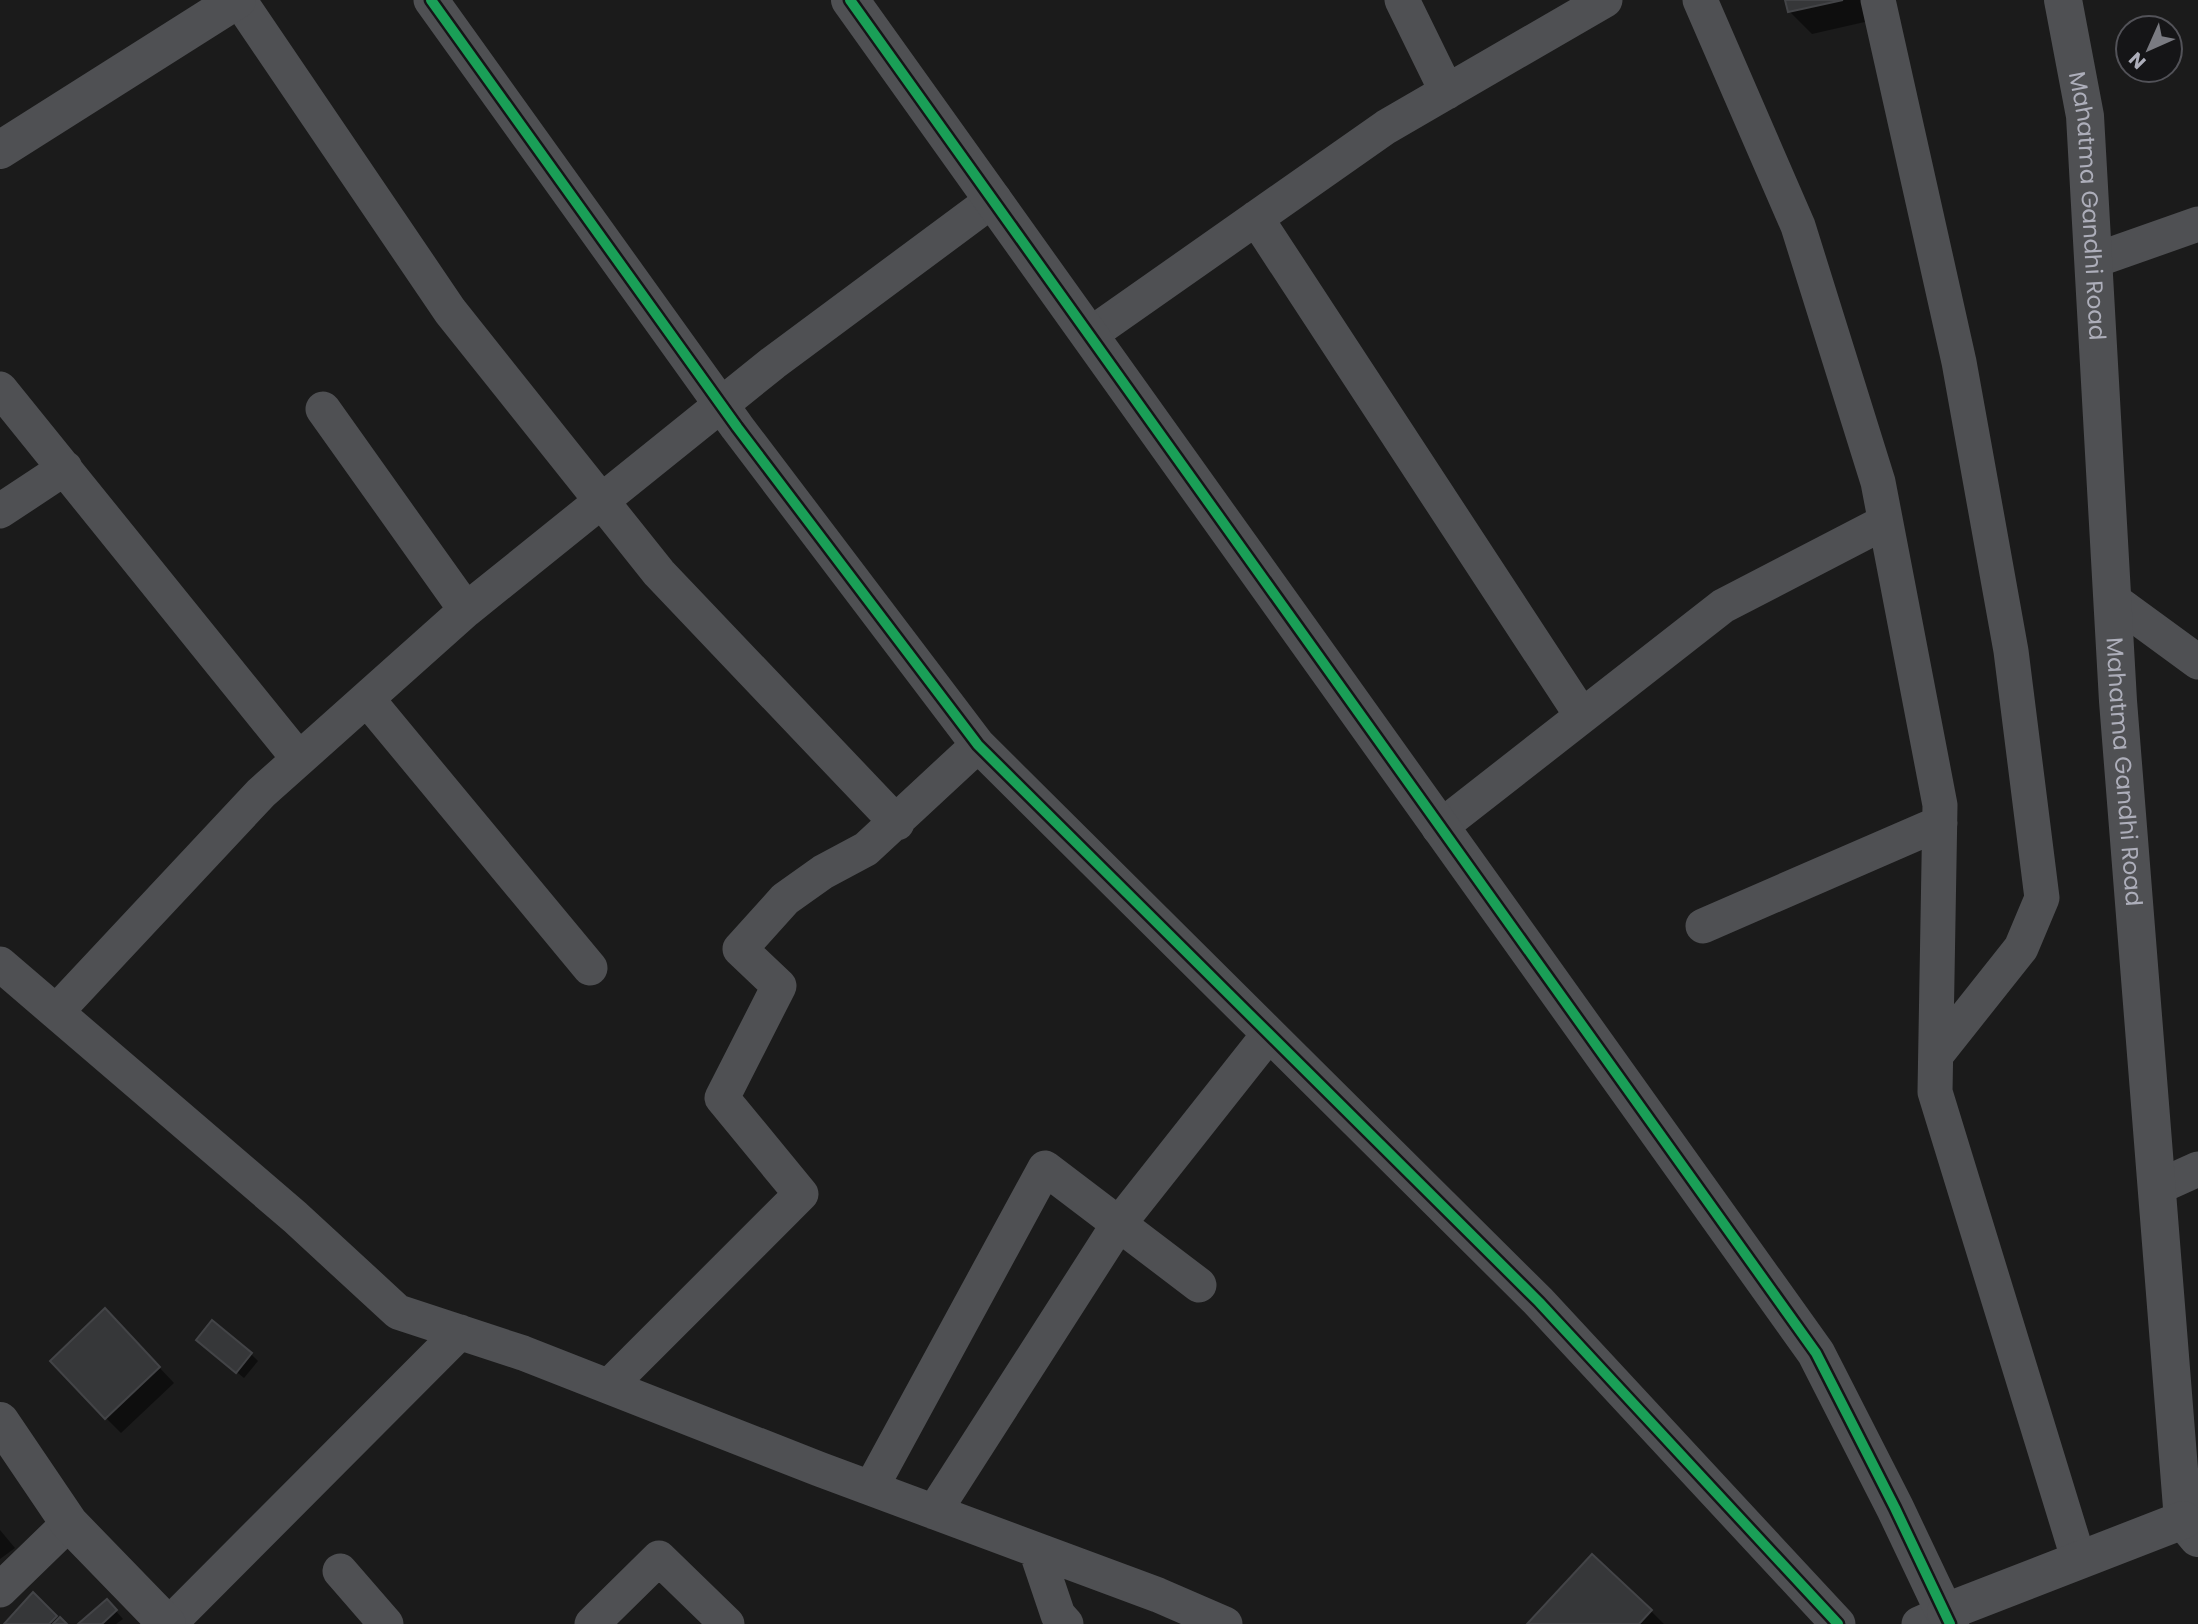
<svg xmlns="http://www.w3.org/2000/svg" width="2198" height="1624" viewBox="0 0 2198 1624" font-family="Poppins,sans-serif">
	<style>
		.shadow { fill: #0007 }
		.building { fill: #363739; stroke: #434447; stroke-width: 2 }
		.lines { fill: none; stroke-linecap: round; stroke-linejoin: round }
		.minor { stroke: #4f5053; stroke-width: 35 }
		.tertiary { stroke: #4f5053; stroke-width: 38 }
		.cycleway-casing { stroke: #151517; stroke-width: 15 }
		.cycleway { stroke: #1a9f57; stroke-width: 10 }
		.labels { text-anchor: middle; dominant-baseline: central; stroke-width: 5; stroke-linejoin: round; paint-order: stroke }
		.street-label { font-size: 23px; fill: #adaeba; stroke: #151517 }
	</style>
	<rect width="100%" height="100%" fill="#1b1b1b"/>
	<path class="shadow" d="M 1787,0 L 1888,0 L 1891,16 L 1812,34 L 1789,11 Z
		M 120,1326 L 174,1383 L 121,1433 L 106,1418 Z
		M 206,1347 L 251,1354 L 258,1361 L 244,1378 Z
		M 0,1530 L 15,1548 L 0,1559 Z
		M 107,1601 L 123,1619 L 116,1624 L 81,1624 Z
		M 1651,1611 L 1664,1624 L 1530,1624 Z"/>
	<path class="building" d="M 1785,0 L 1843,0 L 1788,12 Z
		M 105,1308 L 160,1367 L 105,1419 L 50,1361 Z
		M 212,1320 L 252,1353 L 236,1373 L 196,1340 Z
		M 1592,1554 L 1652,1610 L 1639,1624 L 1527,1624 Z
		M 33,1592 L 57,1616 L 49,1624 L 4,1624 Z
		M 107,1599 L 117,1610 L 102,1624 L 78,1624 Z
		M 60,1617 L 67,1624 L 53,1624 Z"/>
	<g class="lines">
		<path class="minor" d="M 239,0 L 450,311 L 659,573 L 897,823
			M 431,0 L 737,427 L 978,745 L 1539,1302 L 1838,1624
			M 1402,0 L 1447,92
			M 1700,0 L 1798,226 L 1878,482 L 1940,805 L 1935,1092 L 2079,1561
			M 1878,0 L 1959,362 L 2011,651 L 2042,898 L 2021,948 L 1936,1055
			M 1256,218 L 1582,716
			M 2093,261 L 2198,224
			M 1091,334 L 1386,127 L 1605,0
			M 0,389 L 299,759
			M 323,409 L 466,610
			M 0,511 L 65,468
			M 2112,599 L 2198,662
			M 367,699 L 590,968
			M 1439,828 L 1723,606 L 1885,522
			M 1703,926 L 1940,823
			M 0,964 L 295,1217 L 398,1312 L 523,1353 L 819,1469 L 1158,1595 L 1225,1624
			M 56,1012 L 261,793 L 466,610 L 773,363 L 994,199
			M 2156,1188 L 2198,1169
			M 609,1386 L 801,1194 L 722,1098 L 779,986 L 740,949 L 785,899 L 823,872 L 866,849 L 978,745
			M 871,1488 L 1045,1168 L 1199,1285
			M 934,1512 L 1118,1225 L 1269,1034
			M 1036,1550 L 1058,1615 L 1066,1624
			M 340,1571 L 386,1624
			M 0,1590 L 69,1523
			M 169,1624 L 460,1332
			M 592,1624 L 659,1558 L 727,1624
			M 1919,1624 L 1946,1612"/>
		<g class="tertiary">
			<path d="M 850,0 L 1816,1353 L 1895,1508 L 1950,1624"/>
			<path id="s1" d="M 2063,0 L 2085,116 L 2118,701 L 2183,1520 L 2198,1538"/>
			<path d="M 0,150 L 237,0"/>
			<path d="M 0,1421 L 69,1523 L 167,1624"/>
			<path d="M 1946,1612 L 2183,1520"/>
		</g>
		<defs>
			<path id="cycleway" d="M 431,0 L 737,427 L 978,745 L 1539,1302 L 1838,1624
				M 850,0 L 1816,1353 L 1895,1508 L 1950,1624"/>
		</defs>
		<use href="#cycleway" class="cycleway-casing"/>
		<use href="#cycleway" class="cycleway"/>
	</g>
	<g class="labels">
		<g class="street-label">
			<text stroke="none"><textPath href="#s1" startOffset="208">Mahatma Gandhi Road</textPath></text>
			<text stroke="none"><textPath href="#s1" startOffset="775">Mahatma Gandhi Road</textPath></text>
		</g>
	</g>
	<g transform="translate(2149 49) rotate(225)"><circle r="33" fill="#151517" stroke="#525258" stroke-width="2"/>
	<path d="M0-5L12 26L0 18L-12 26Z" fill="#7a7b82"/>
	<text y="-10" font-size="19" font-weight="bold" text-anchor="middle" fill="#adaeba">N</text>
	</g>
</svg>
